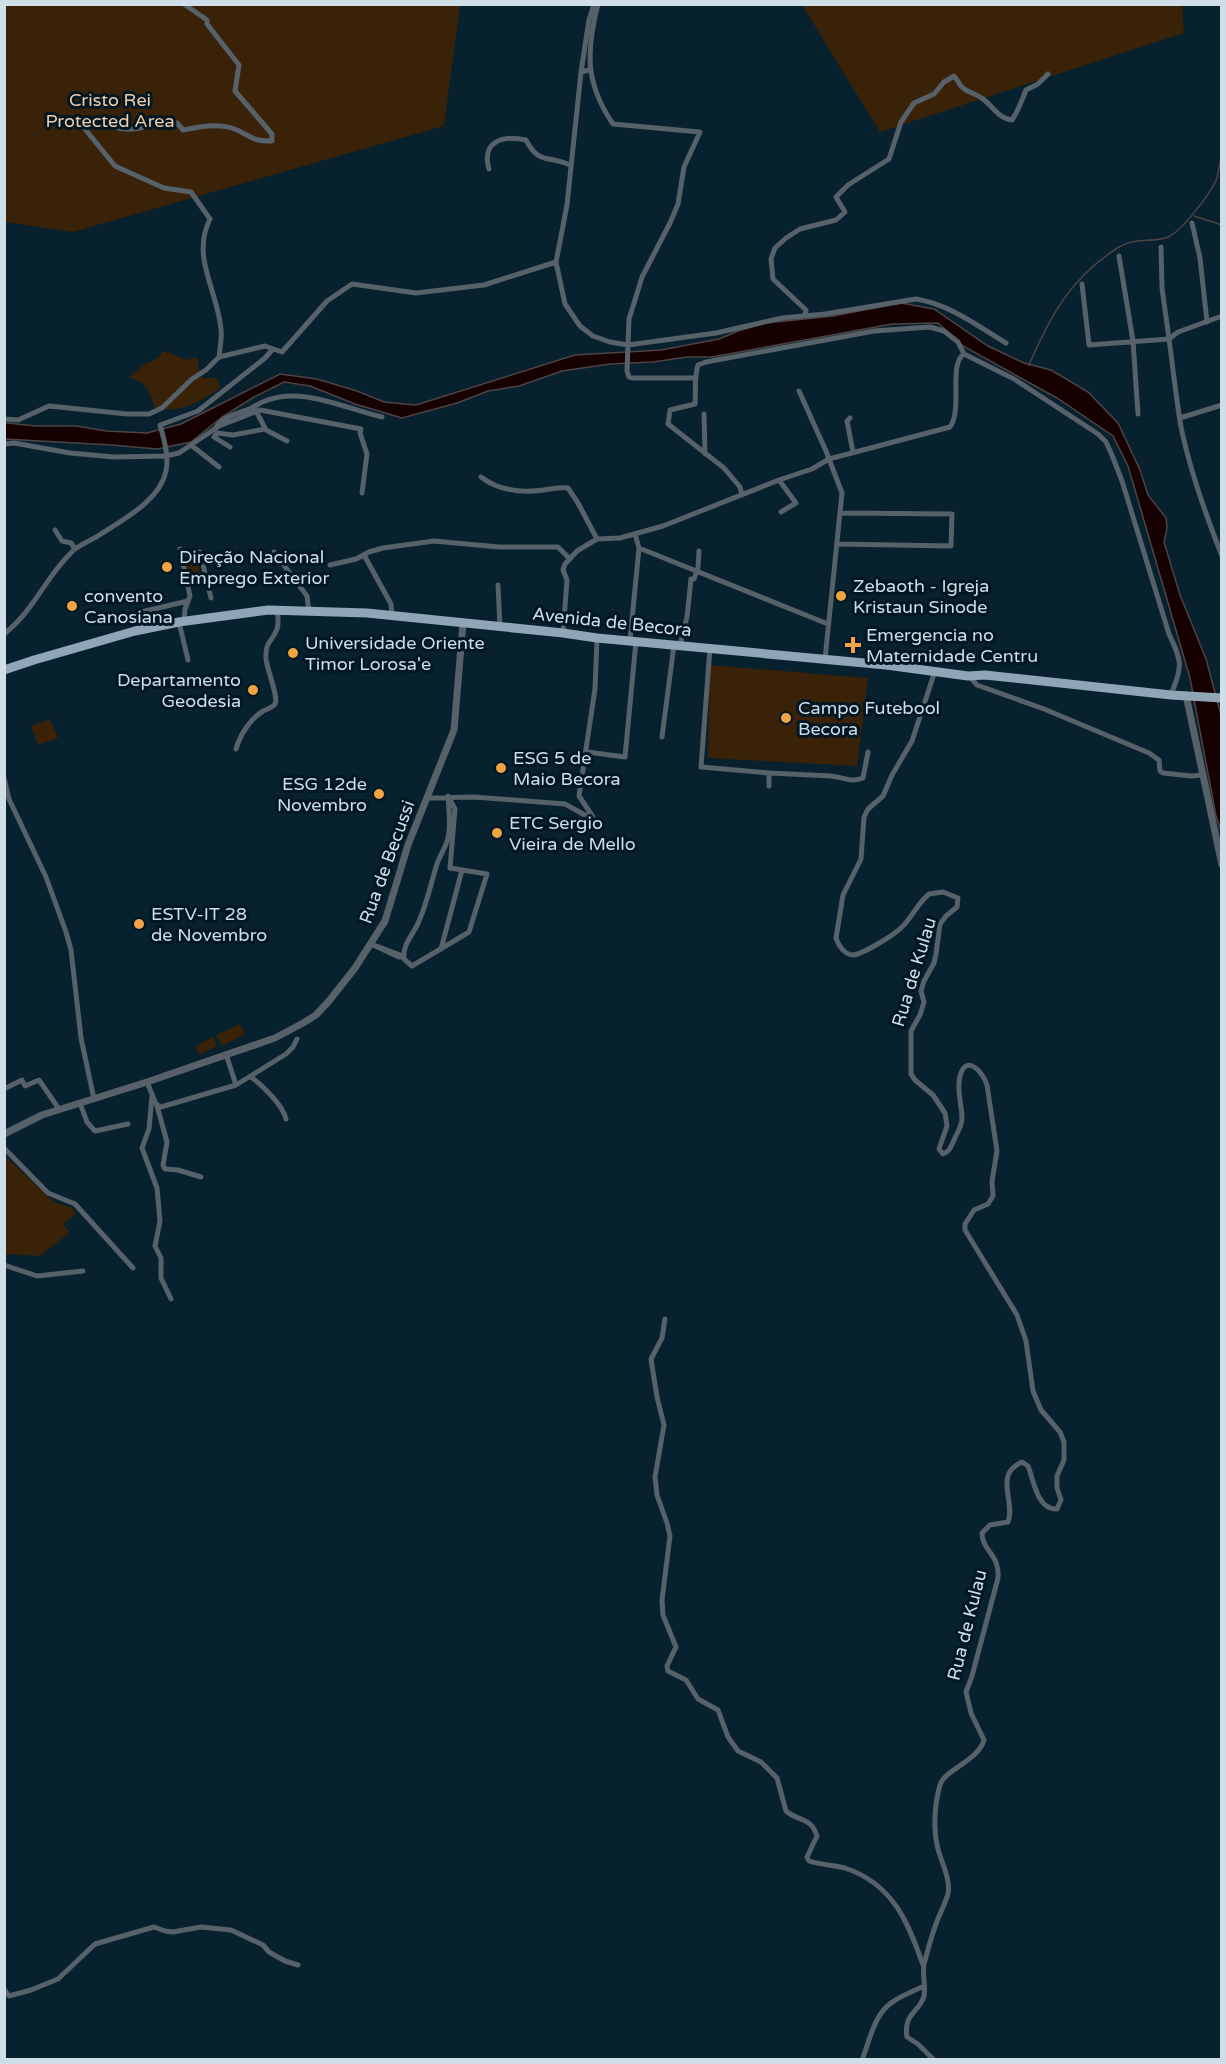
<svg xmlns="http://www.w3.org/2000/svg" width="1226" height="2064" viewBox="0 0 1226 2064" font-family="'Varela Round',sans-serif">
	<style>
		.green { fill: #392208 }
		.water { fill: #160000; stroke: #4e4345; stroke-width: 1.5 }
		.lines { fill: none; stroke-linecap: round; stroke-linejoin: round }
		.stream { stroke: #4e4345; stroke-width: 1.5 }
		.minor { stroke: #566169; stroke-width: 5 }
		.tertiary { stroke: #566169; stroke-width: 7 }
		.primary { stroke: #8ea6b5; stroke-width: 9 }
		.poi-dot { fill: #f4a344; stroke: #011724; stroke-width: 2 }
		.labels { text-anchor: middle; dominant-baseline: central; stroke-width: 6; stroke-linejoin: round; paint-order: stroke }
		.park-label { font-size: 18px; fill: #f3ceaa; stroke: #011724 }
		.poi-label { font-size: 18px; fill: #cfdee7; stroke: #011724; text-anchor: start }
		.street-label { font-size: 18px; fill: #cfdee7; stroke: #011724 }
	</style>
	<rect width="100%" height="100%" fill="#07212e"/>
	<path class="green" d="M 5,5 L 460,5 L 444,126 L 73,232 L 5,222 Z
		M 802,5 L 1182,5 L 1184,33 L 880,132 Z
		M 163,351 L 187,360 L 197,357 L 201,378 L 216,378 L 221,388 C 200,401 178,416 154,407 C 149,389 147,384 129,377 L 145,364 L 158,358 Z
		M 196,557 L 201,577 L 189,580 L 185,559 Z
		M 710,665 L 868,678 L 857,766 L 708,758 Z
		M 50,719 L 58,738 L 38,745 L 31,726 Z
		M 240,1024 L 245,1034 L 222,1046 L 216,1035 Z
		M 213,1037 L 217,1046 L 200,1055 L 195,1046 Z
		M 4,1155 L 54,1202 L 72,1208 L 76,1214 L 63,1224 L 70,1232 L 40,1256 L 5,1254 Z"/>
	<path class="water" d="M 901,303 L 934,309 L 988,346 L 1024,363 L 1051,370 L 1088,392 L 1118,423 L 1140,470 L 1148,495 L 1166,518 L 1167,528 L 1164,542 L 1180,595 L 1206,659 L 1221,715 L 1221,831 L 1216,816 L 1190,678 L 1128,466 L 1113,436 L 1057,398 L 963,346 L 938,323 L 892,324 L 712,357 L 687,357 L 653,362 L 610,364 L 562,371 L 519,386 L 488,391 L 457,403 L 402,418 L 355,404 L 310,386 L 284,382 L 254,397 L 222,417 L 191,442 L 157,449 L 111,445 L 5,439 L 4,423 L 8,423 L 35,426 L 76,426 L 106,431 L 147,433 L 181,424 L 280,374 L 317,379 L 357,391 L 384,402 L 416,405 L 575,355 L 661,350 L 719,339 L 738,331 L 766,323 L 833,316 Z"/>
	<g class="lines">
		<path class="stream" d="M 1194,216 L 1222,225
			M 1029,365 C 1050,316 1071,277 1119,247 C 1135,237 1153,243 1168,237 C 1182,231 1211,193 1217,178 C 1219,171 1219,163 1222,156"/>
		<path class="minor" d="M 184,4 L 207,20 L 207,24 L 239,65 L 235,91 L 272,134 L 272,141 C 251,142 249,134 232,128 C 217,123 198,127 183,130 L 177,123 L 162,120 C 139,133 117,132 94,119 L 85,122 L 85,129 L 115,166 L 164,188 L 191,192 L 210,219 C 191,257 217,289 221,329 C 222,338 220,348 219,357
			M 598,4 C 586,52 585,83 613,124 L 700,132 L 684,167 L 678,204 L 670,223 L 642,277 L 635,300 L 629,319 L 627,371 L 629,377 L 632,378 L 694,378
			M 581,72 L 589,20 L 594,4
			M 489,169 C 481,141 503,135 526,140 C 539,165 548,155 570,165
			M 1192,223 L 1200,258 L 1207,322
			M 1119,256 L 1133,341 L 1138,414
			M 556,262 L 567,205 L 581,72 L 589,70
			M 1082,284 L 1089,345 L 1169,339 L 1162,288 L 1161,247
			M 805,316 L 806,310 L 773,279 L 771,259 L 775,248 L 786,238 L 800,229 L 836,220 L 845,212 L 836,197 L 848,185 L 889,159 L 901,122 L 914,103 L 934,94 L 944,82 L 954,76 C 958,80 959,85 963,88 C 969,93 974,93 980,97 C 992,104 998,119 1012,120 C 1018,111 1022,100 1026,90 L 1038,84 L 1048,74
			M 1222,316 L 1178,332 L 1169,339 C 1173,368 1176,398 1181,427 C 1190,471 1205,513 1222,556
			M 799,391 L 826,451 L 842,493 L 825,659
			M 255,409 L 266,430 L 287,441
			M 704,414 L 705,454
			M 850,418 L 847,421 L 853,452
			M 1180,418 L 1222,405
			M 4,419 L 18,420 L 49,406 L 127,414 L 149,414 L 162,408 L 192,379 L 206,370 L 219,357 L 265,346 L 282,352 L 327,301 L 352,284 L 416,293 L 484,285 L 556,262 L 565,304 L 580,326 L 593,336 L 610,342 L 628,345 L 716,333 L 782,318 L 825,314 L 916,299 C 949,304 978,326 1006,343
			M 217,426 C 224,416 237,414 249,409 C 255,407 259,403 265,401 C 302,386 346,409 382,417
			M 4,444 L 14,443 L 70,453 L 114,457 L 166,456 L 179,453 L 219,426 L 260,410 L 361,429 L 360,433 L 367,454 L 362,493
			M 191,445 L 219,467
			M 230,447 L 214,437 L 217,433 L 233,435 L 265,429
			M 481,477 C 499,491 521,493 544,490 C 552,489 559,487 568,488 L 578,503 L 597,539
			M 779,480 L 796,503 L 781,512
			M 742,495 L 740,487 L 724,468 L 668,424 L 670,410 L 695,404 C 696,391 694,378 698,365 L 706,362 L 874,331 L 930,327 L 944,331 L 958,342 L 964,354 L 1014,379 L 1098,434 L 1106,442 L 1112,455 L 1122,481 L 1169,634 C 1183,664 1182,665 1171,695
			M 55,530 L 62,541 L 71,543 L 75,549
			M 837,544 L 951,546 L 952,514 L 841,513
			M 639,548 L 828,624
			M 180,549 L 190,596 L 185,609 L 184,621
			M 274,552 L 307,596 L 309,611
			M 181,555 L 200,552 L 211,598
			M 364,555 L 391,604 L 392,616
			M 330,565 L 356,559 L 369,552 L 383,548 L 434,541 L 499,547 L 558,547 L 569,558
			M 498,585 L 500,627
			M 141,612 L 188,601
			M 179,622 L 188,660
			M 563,633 L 567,580 L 563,570 L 565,564 L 577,551 L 597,539 L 620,538 L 663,526 L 779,480 L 812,469 L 829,459 L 950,427 C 963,409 948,364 964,354
			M 4,634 C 35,610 47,574 74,550 C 81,544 91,540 98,536 C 122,520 160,501 166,471 C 169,456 164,439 160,425 L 198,411 L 265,358 L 273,349
			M 630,640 L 639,548 L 635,534
			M 680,645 L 687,617 L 691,579 L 694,579 L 698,568 L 699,551
			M 710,648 L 701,767 L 769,773 L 769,786
			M 970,677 L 977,685 L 1044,709 L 1149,753 L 1159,760 L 1160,771 L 1163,773 L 1191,776 L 1202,775
			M 662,737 L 674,645
			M 236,749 C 240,735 250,719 263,711 C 267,709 272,708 275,704 C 279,698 267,669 266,659 C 265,640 272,643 277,629 C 279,624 278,616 277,610
			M 587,752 L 625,757 L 636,641
			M 769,773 C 789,774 810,775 831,776 C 843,777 851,783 863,778 L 868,752
			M 4,778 L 9,799 L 46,877 L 66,932 L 71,950 L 81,1038 L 94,1099
			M 448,796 L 455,809 L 450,868 L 487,874 L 469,932 L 412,966 L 404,959 C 402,944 414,934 419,921 C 427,903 431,883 437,864 C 440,855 446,847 448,838 C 451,824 449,810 448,796 Z
			M 426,798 L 474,797 L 565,804 L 592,819 L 593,817 L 579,796 L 595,689 L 597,638
			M 441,949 L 462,870
			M 403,956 L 371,944 L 399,957 L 403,957
			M 226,1054 L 236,1085 L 286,1054 L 293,1047 L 297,1039
			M 251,1077 C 262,1085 283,1105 286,1119
			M 147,1082 L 156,1104 L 161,1107 L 236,1085
			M 4,1089 L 22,1080 L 25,1086 L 39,1080 L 59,1109
			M 152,1096 L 149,1129 L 142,1148 L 157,1188 L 160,1221 L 155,1246 L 161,1258 L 161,1278 L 171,1299
			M 80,1103 L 87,1122 L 95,1131 L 128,1124
			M 157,1106 L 167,1142 L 163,1165 L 165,1169 L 178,1170 L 201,1177
			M 4,1148 L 48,1193 L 75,1204 L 133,1268
			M 4,1265 L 37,1276 L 83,1271
			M 665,1319 L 662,1338 L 651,1359 L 657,1397 L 664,1425 L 655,1477 L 657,1495 L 667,1523 L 670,1536 L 662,1600 L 663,1615 L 676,1647 L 667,1666 L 668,1671 L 686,1680 L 698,1699 L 718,1710 L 728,1737 L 738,1751 L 761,1762 L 777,1778 L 786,1811 C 799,1822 811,1817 817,1836 L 807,1857 L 809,1861 C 821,1865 834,1865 845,1868 C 893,1884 908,1922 923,1965
			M 4,1989 L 9,1996 L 31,1990 L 58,1979 L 95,1944 L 154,1927 L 165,1931 L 173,1932 L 201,1927 L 231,1930 L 263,1945 L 269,1952 L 285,1961 L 298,1965
			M 862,2060 C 870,2040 874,2013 894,2001 C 903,1995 914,1991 924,1986
			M 934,2060 L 918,2044 L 907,2037 C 903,2013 920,2012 924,1996 C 926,1985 922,1974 924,1964 C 928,1950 931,1937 936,1924 C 940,1913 945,1904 948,1894 C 951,1878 940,1860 937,1845 C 933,1827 935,1802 940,1785 C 944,1770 978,1761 984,1740 L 971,1713 L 966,1692 L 972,1676 L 998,1578 C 1000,1554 982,1551 982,1533 L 990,1525 L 1008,1522 C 1016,1501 993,1475 1022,1462 L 1028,1466 C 1034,1481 1037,1510 1057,1509 L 1061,1500 L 1057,1488 L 1057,1476 L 1064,1460 L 1064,1442 L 1060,1432 L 1041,1410 L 1033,1391 L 1026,1341 L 1017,1315 L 965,1230 L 965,1224 L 974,1210 L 988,1204 L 993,1196 L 992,1181 L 997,1151 L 987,1085 C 983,1072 966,1053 960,1076 C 956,1090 962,1104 962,1118 C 962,1126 957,1133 954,1140 C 951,1147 949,1152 943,1154 L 939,1149 L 947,1126 L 945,1113 L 933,1095 L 915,1080 L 911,1074 L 911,1031 L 920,1015 L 924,1002 L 921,991 L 924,981 L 934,963 L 936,954 L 940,924 L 946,916 L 957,907 L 958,898 L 943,892 L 929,894 C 918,903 912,917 902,927 C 894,935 862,955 852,955 C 844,954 838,945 836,938 L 843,895 L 861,859 L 864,817 L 868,809 L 883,796 L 892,775 L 912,741 L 935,671"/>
		<path class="tertiary" d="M 1186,695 L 1222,865
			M 4,1134 L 42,1115 L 147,1082 L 275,1038 L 303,1023 L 316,1015 L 329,1001 L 355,968 L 385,921 L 408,845 L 454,730 L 463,623"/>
		<path class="primary" d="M 4,670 L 34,660 L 135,631 L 179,622 L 268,610 L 367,613 L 563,633 L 597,638 L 886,665 L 968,676 L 985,675 L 1171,695 L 1222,698"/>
	</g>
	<g class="poi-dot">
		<circle cx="167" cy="567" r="6"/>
		<circle cx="841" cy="596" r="6"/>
		<circle cx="72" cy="606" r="6"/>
		<path d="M850 636h6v6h6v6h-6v6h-6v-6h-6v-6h6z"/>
		<circle cx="293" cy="653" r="6"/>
		<circle cx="253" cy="690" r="6"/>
		<circle cx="786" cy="718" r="6"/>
		<circle cx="501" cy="768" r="6"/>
		<circle cx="379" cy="794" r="6"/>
		<circle cx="497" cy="833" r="6"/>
		<circle cx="139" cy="924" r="6"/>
	</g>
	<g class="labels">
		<g class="park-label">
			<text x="110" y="100">Cristo Rei<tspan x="110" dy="21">Protected Area</tspan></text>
		</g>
		<g class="poi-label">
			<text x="179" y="557">Direção Nacional<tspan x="179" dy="21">Emprego Exterior</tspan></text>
			<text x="853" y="586">Zebaoth - Igreja<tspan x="853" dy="21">Kristaun Sinode</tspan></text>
			<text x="84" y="596">convento<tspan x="84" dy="21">Canosiana</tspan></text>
			<text x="866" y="635">Emergencia no<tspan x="866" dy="21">Maternidade Centru</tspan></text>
			<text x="305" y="643">Universidade Oriente<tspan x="305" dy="21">Timor Lorosa'e</tspan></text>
			<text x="241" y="680" text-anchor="end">Departamento<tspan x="241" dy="21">Geodesia</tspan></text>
			<text x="798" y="708">Campo Futebool<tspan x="798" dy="21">Becora</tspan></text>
			<text x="513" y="758">ESG 5 de<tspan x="513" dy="21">Maio Becora</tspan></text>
			<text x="367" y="784" text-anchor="end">ESG 12de<tspan x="367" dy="21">Novembro</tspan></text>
			<text x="509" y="823">ETC Sergio<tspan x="509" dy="21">Vieira de Mello</tspan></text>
			<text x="151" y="914">ESTV-IT 28<tspan x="151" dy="21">de Novembro</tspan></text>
		</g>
		<g class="street-label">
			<text transform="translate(612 622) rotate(6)">Avenida de Becora</text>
			<text transform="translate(387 862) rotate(-70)">Rua de Becussi</text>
			<text transform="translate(914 972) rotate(-73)">Rua de Kulau</text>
			<text transform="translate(967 1625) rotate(-76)">Rua de Kulau</text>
		</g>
	</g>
	<rect width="1226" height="2064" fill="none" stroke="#cfdee7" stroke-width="12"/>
</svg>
